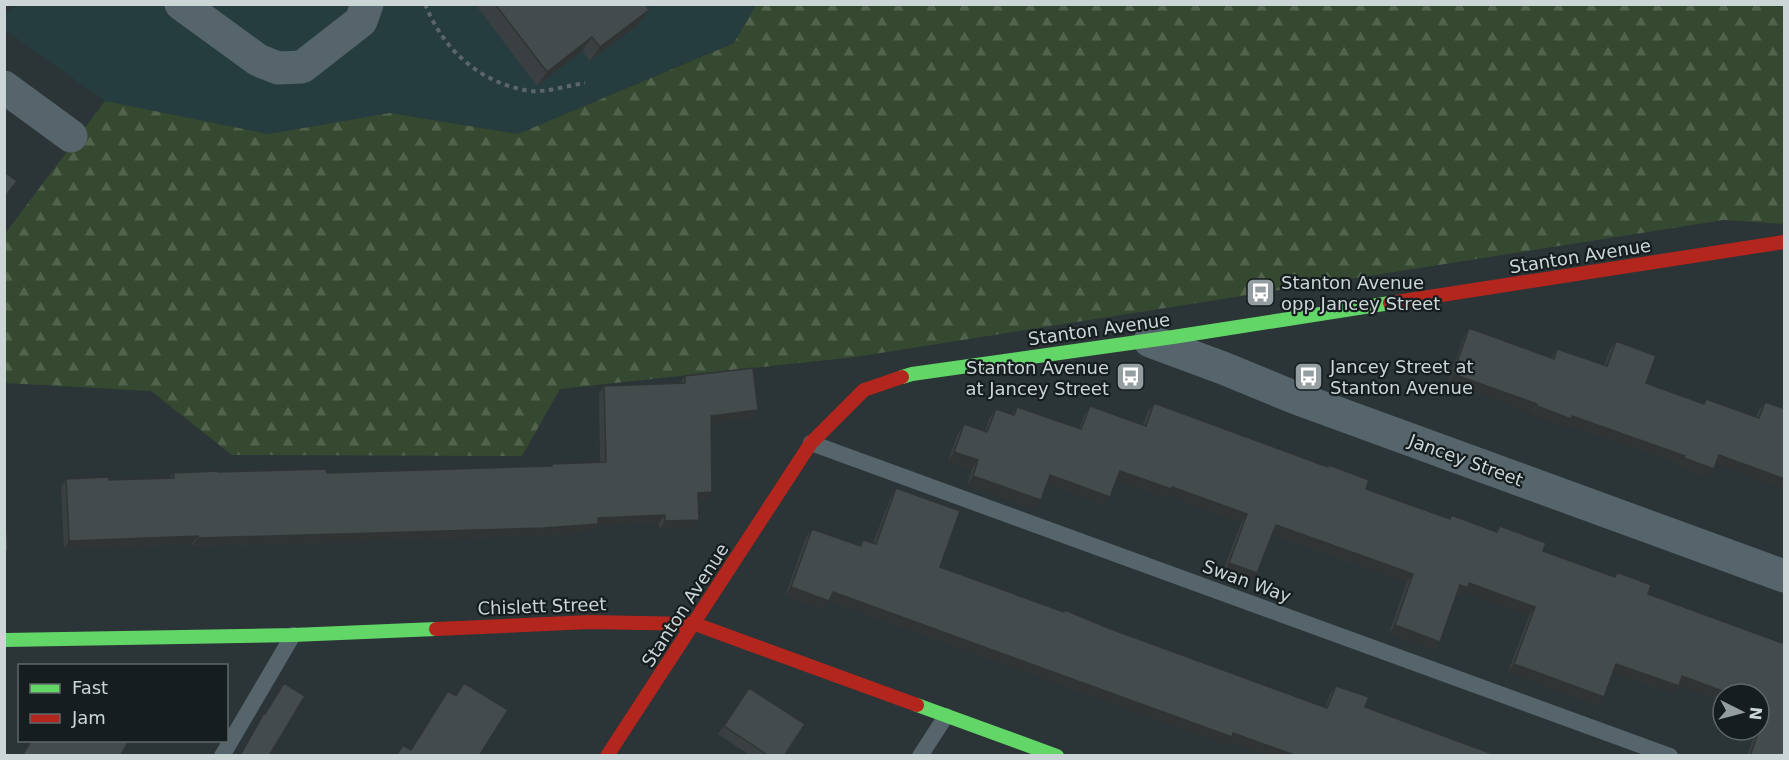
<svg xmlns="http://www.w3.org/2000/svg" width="1789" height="760" viewBox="0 0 1789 760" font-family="'DejaVu Sans',sans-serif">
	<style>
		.built { fill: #263d40 }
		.forest { fill: url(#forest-firs) }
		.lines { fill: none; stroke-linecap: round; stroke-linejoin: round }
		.path { stroke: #5b656b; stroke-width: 4; stroke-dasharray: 4.5 4.5; stroke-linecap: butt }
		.lane { stroke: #56646c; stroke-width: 16 }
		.street { stroke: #56646c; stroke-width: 33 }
		.fast { stroke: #63d668; stroke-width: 14 }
		.jam { stroke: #b3261e; stroke-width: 14 }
		.wall { fill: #3a4041 }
		.shaded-wall { fill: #303435 }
		.building { fill: #444b4c; stroke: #303435; stroke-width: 1.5 }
		.labels { text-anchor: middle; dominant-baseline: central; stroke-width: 4.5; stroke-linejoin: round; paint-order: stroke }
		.street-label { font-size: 18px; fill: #ccd6d7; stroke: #161d1e }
		.poi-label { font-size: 18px; fill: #ccd6d7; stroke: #161d1e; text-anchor: start }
	</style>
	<defs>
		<pattern id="forest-firs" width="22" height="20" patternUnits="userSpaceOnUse" patternTransform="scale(1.5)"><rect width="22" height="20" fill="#354930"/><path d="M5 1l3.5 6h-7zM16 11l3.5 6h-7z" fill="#51624d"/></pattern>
	</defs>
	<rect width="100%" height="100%" fill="#2b3436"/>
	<path class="built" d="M 17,4 L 756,5 L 735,42 L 518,134 L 390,113 L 269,134 L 105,101 L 5,30 L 5,14 Z"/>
	<path class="forest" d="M 756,5 L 1784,5 L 1784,224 L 1724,220 L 855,357 L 560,389 L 522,456 L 232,455 L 151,391 L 5,383 L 4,235 L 105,101 L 269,134 L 390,113 L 518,134 L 734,43 Z"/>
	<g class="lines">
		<path class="path" d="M 425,4 C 444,51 480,83 530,91 C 544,93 570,85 585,83"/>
		<path class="lane" d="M 811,443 L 1670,756
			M 222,756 L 293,635
			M 920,756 L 946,716"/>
		<path class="street" d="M 181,4 L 258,60 L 278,68 L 302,67 L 361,21 L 367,4
			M 4,87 L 71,136
			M 1150,341 L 1223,368 L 1296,398 L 1784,576"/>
		<path class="fast" d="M 902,377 L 912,374 L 1173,337 L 1390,303
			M 4,640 L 293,635 L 436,629
			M 917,705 L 1057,756"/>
		<path class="jam" d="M 1390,303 L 1784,242
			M 436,629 L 590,622 L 695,624 L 917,705
			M 607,756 L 811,443 L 864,390 L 902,377"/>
	</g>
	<path class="wall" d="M 475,4 L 645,4 L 649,10 L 639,24 L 590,61 L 582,51 L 537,86 Z
		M 1469,328 L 1551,358 L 1557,349 L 1604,365 L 1610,349 L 1616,341 L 1646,383 L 1703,404 L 1706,399 L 1756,417 L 1759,410 L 1765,402 L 1785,409 L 1716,464 L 1714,469 L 1708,478 L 1679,467 L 1680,464 L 1567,425 L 1566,427 L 1531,415 L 1532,413 L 1448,382 L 1464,337 Z
		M 685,376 L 758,410 L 753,418 L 711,423 L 707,500 L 699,500 L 699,520 L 694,528 L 659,529 L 659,523 L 597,526 L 592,532 L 538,536 L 192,546 L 192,544 L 64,549 L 61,487 L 66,479 L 109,480 L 169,478 L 173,473 L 327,473 L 550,466 L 552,464 L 600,462 L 599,394 L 604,386 L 680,383 Z
		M 1154,403 L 1366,489 L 1449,519 L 1451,515 L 1495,532 L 1500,526 L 1543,551 L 1614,577 L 1617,572 L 1648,594 L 1785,644 L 1785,756 L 1747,756 L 1756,730 L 1759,730 L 1759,722 L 1761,716 L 1759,715 L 1759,694 L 1723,694 L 1723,702 L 1679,685 L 1673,694 L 1613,673 L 1604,697 L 1598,706 L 1508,672 L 1529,616 L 1465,592 L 1462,596 L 1457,594 L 1440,642 L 1434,650 L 1389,633 L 1407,582 L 1272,535 L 1252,582 L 1223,571 L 1241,523 L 1167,495 L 1165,498 L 1116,480 L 1110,497 L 1104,505 L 1047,484 L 1035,509 L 967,485 L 972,469 L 948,461 L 958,433 L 964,424 L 985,431 L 990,417 L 996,409 L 1012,414 L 1017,407 L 1079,429 L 1084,415 L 1090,406 L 1143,425 L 1148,411 Z
		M 896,488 L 940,567 L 1325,708 L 1330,694 L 1336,686 L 1365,707 L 1498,756 L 1268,756 L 1228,741 L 1226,745 L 829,601 L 824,609 L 785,596 L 806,537 L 812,529 L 859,546 L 863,540 L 873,543 L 891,497 Z
		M 749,688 L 784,756 L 751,756 L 718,734 Z"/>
	<path class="shaded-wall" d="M 649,10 L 639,24 L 590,61 L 600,47 Z
		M 592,37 L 582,51 L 537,86 L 547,72 Z
		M 1453,374 L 1537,404 L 1532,413 L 1448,382 Z
		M 1537,406 L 1572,416 L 1685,456 L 1680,464 L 1567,425 L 1566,427 L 1531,415 Z
		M 758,410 L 753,418 L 705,424 L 711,416 Z
		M 954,452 L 978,460 L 972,469 L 948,461 Z
		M 1719,455 L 1785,479 L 1785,490 L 1714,463 Z
		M 1684,458 L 1714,469 L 1708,478 L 1679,467 Z
		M 1120,471 L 1172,487 L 1247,514 L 1241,523 L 1167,495 L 1165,498 L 1114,480 Z
		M 1050,475 L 1110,497 L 1104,505 L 1044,483 Z
		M 973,476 L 1041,500 L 1035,509 L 967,485 Z
		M 712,492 L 707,500 L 693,501 L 698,493 Z
		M 665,515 L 659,523 L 597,526 L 592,532 L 538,536 L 192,546 L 198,538 L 598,518 Z
		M 699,520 L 694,528 L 659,529 L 665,521 Z
		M 1276,525 L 1413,574 L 1407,582 L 1270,534 Z
		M 198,536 L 192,544 L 64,549 L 69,541 Z
		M 1229,563 L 1257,573 L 1252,582 L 1223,571 Z
		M 1469,583 L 1535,607 L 1529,616 L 1465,592 L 1462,596 L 1454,594 L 1460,585 Z
		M 791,587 L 829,601 L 824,609 L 785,596 Z
		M 833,592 L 1233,733 L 1297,756 L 1268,756 L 1228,741 L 1226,745 L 827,600 Z
		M 1395,625 L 1440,642 L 1434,650 L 1389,633 Z
		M 1514,664 L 1604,697 L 1598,706 L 1508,672 Z
		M 1616,664 L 1679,686 L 1673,694 L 1610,672 Z
		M 1682,676 L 1731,694 L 1723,694 L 1723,702 L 1676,684 Z
		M 1759,704 L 1767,707 L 1761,716 L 1759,715 Z"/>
	<path class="building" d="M 495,4 L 645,4 L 649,10 L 600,47 L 592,37 L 547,72 Z
		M 4,172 L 17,181 L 4,198 Z
		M 1469,328 L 1554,359 L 1557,349 L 1607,366 L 1616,341 L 1656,356 L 1646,383 L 1704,404 L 1706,399 L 1759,418 L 1765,402 L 1785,409 L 1785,479 L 1719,455 L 1714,469 L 1684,458 L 1685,456 L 1572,416 L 1571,419 L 1537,406 L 1537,404 L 1453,374 Z
		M 753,368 L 758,410 L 711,416 L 712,492 L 698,493 L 699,520 L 665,521 L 665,515 L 598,518 L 598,524 L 544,528 L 198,538 L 198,536 L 69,541 L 66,479 L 109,477 L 109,480 L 174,478 L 173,473 L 218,471 L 218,472 L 326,469 L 327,473 L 552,466 L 552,464 L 606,462 L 604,386 L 685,383 L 685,376 Z
		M 1154,403 L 1328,467 L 1329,465 L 1369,480 L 1366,489 L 1450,519 L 1451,515 L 1497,532 L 1500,526 L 1546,543 L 1543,551 L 1615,577 L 1617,572 L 1651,585 L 1648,594 L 1785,644 L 1785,756 L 1750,756 L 1767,707 L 1759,704 L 1759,694 L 1731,694 L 1682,676 L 1679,686 L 1616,664 L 1604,697 L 1514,664 L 1535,607 L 1469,583 L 1468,588 L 1460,585 L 1440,642 L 1395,625 L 1413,574 L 1276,525 L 1257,573 L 1229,563 L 1247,514 L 1172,487 L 1171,489 L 1120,471 L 1110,497 L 1050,475 L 1041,500 L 973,476 L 978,460 L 954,452 L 964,424 L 987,432 L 996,409 L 1014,415 L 1017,407 L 1081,429 L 1090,406 L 1146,426 Z
		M 4,481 L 8,551 L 4,551 Z
		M 896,488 L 960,511 L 940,567 L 1064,612 L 1065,610 L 1108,628 L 1327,708 L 1336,686 L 1369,697 L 1365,707 L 1498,756 L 1297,756 L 1233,733 L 1232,737 L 833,592 L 829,601 L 791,587 L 812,529 L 861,546 L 863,540 L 876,544 Z
		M 284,683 L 305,696 L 269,756 L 240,756 L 264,713 L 265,714 Z
		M 464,683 L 508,710 L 479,756 L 396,756 L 403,745 L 411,750 L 448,691 L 456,696 Z
		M 749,688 L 805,724 L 784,756 L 769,756 L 724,726 Z
		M 31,741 L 129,741 L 120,756 L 22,756 Z"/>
	<defs>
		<symbol id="bus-square" viewBox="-11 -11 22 22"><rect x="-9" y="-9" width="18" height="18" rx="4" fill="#949d9f" stroke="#161d1e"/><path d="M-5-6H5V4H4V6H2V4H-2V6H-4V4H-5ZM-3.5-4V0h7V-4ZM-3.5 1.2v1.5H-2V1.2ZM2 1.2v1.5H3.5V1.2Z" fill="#fff"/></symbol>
	</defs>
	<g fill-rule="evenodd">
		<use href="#bus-square" x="1244" y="276" width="33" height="33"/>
		<use href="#bus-square" x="1292" y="360" width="33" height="33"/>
		<use href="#bus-square" x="1114" y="360" width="33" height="33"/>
	</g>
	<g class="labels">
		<g class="street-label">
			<text transform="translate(1580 256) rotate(-9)">Stanton Avenue</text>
			<text transform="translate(1099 329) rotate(-8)">Stanton Avenue</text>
			<text transform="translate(1466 460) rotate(20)">Jancey Street</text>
			<text transform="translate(1247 581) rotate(20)">Swan Way</text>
			<text transform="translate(685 605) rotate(-57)">Stanton Avenue</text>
			<text transform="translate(542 606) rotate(-2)">Chislett Street</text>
		</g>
		<g class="poi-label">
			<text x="1281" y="282">Stanton Avenue<tspan x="1281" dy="21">opp Jancey Street</tspan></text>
			<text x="1330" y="366">Jancey Street at<tspan x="1330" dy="21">Stanton Avenue</tspan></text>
			<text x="1109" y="367" text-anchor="end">Stanton Avenue<tspan x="1109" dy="21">at Jancey Street</tspan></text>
		</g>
	</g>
	<rect width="1789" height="760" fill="none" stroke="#ccd6d7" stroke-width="12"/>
	<rect x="18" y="664" width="210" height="78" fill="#161d1e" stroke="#5f6768" stroke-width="1.5"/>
	<rect x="30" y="684" width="30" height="9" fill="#63d668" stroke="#5f6768" stroke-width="1.5"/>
	<text x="72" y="694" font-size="18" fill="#ccd6d7">Fast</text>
	<rect x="30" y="714" width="30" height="9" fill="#b3261e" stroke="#5f6768" stroke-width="1.5"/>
	<text x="72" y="724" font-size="18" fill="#ccd6d7">Jam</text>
	<g transform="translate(1741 712) rotate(96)"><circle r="28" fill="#161d1e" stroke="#5f6768" stroke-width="1.5"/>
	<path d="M0-4.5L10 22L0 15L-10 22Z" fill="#949d9f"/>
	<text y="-9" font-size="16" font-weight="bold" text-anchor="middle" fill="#ccd6d7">N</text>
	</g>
</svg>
